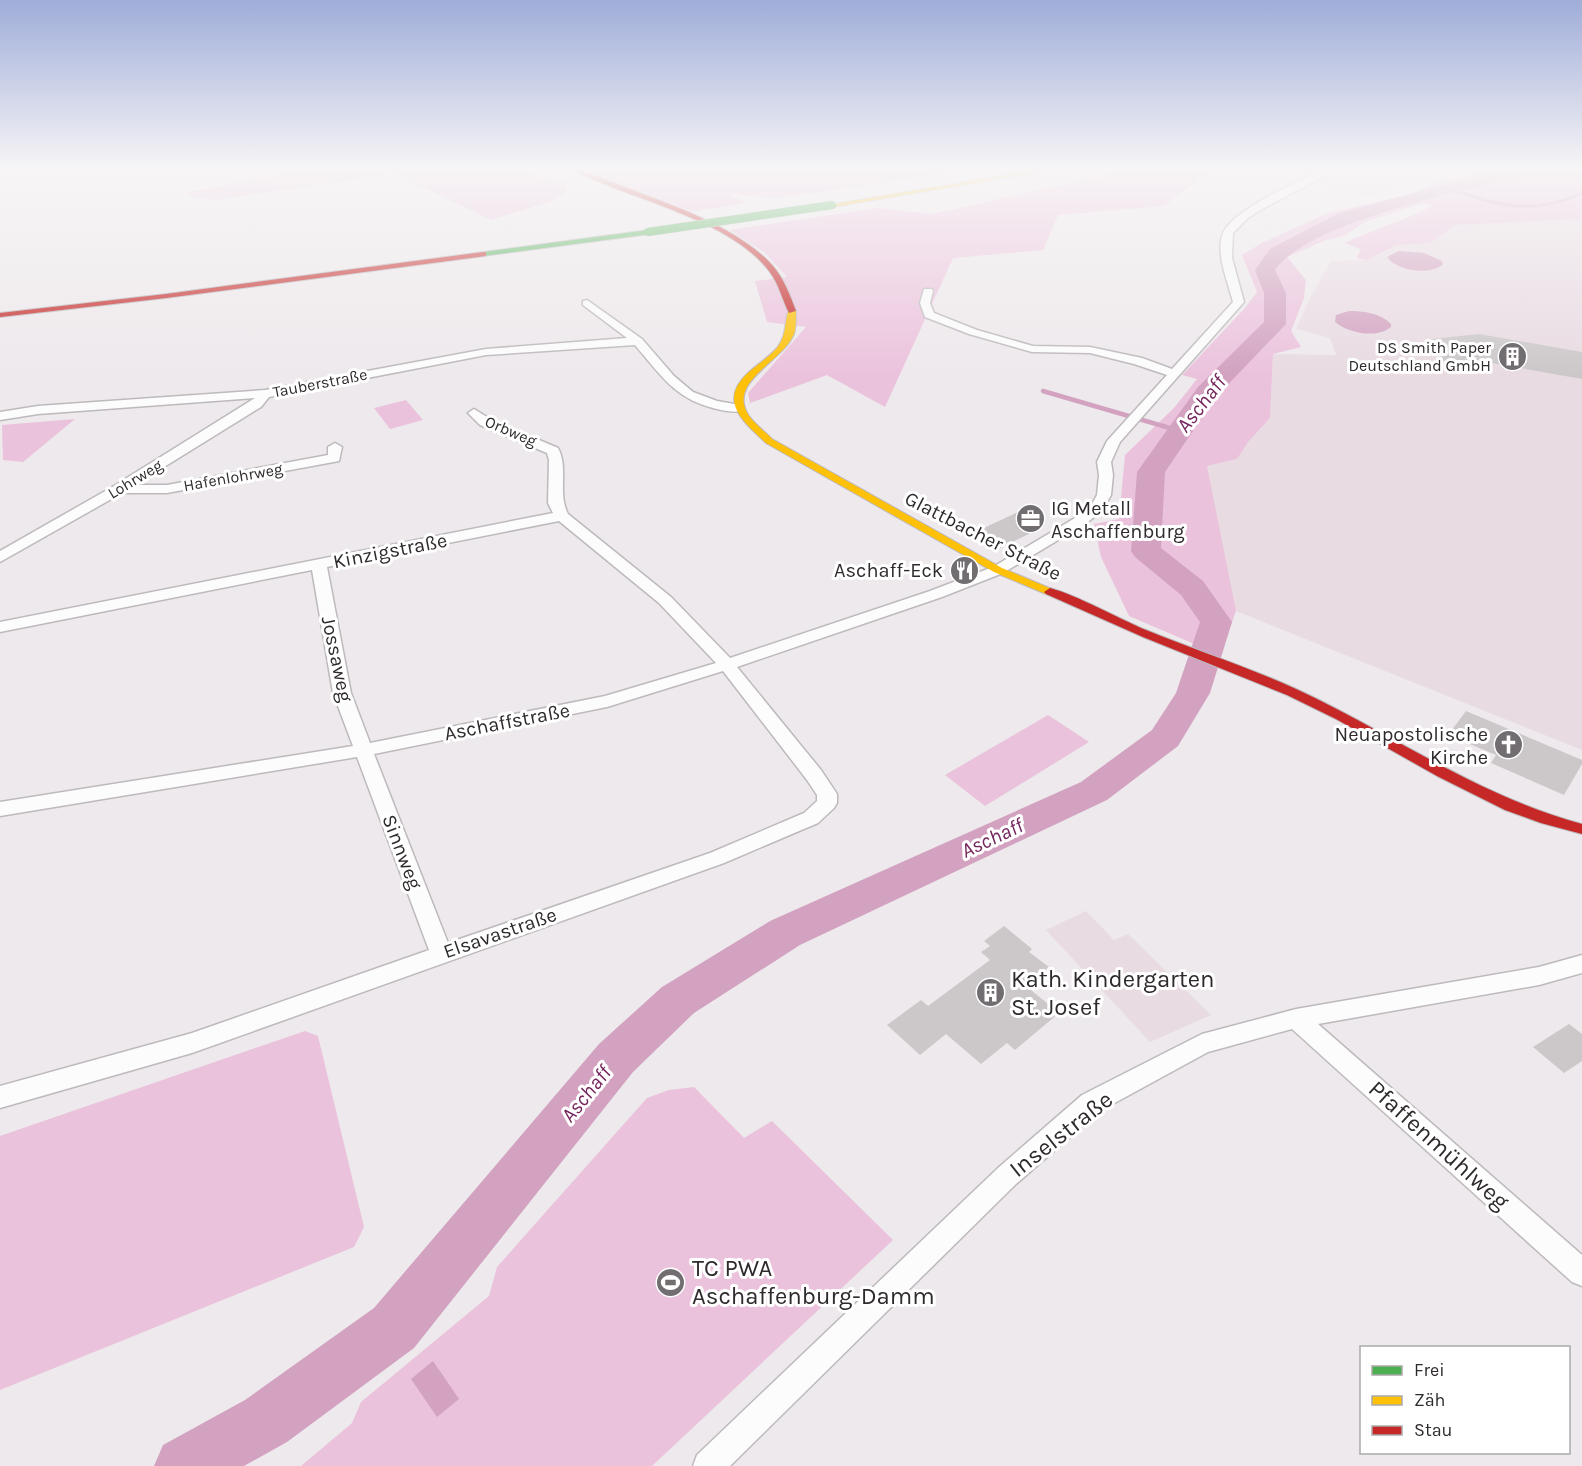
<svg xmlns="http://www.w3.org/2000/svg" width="1582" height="1466" viewBox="0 0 1582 1466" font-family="Karla,sans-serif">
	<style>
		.built { fill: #e8dbe2 }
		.green { fill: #eac2db }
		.forest { fill: #ebc2dc }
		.water { fill: #d2a2c0 }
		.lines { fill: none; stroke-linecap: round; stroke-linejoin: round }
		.stream-far1 { stroke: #d2a2c0; stroke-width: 3 }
		.stream { stroke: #d2a2c0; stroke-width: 4.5 }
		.river { fill: #d2a2c0; fill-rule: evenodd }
		.building { fill: #ccc8ca }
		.street-casing { stroke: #bdb9bc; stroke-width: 3 }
		.fast-casing { stroke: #bdb9bc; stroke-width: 2 }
		.slow-casing { stroke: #bdb9bc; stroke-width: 2 }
		.jam-casing { stroke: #bdb9bc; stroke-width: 2 }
		.street { fill: #fcfcfc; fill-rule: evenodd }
		.fast { fill: #4caf50; fill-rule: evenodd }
		.slow { fill: #ffc107; fill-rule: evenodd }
		.jam { fill: #c62828; fill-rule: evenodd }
		.fast-bridge-casing { stroke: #c7c4c6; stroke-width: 9; stroke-linecap: butt }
		.fast-bridge { stroke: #4caf50; stroke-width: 8 }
		.labels { text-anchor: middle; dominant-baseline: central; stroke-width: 6; stroke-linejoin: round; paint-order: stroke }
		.far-poi-label { font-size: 16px; fill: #2e2a2d; stroke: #fff; text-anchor: end }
		.far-street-label { font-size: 16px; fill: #2e2a2d; stroke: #fff }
		.poi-label { font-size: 20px; fill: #2e2a2d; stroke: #fff; text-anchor: end }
		.street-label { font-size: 20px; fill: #2e2a2d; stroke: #fff }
		.water-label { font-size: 21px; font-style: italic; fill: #75265d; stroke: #fff }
		.near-poi-label { font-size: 24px; fill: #2e2a2d; stroke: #fff; text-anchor: start }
		.near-street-label { font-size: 24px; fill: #2e2a2d; stroke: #fff }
	</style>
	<rect width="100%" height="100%" fill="#eee9ec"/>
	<path class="built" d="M 1263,170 L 1447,170 L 1368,196 Z
		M 1582,219 L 1582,750 L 1236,611 L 1199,475 L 1206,466 L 1237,459 L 1249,441 L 1270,418 L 1273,354 L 1336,355 L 1330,338 L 1296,329 L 1309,300 L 1331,261 L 1367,260 L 1396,245 L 1430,243 L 1456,225 Z
		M 1086,911 L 1114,940 L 1128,934 L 1211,1015 L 1150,1042 L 1046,930 Z"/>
	<path class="green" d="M 302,170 L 380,170 L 386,175 L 214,200 L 199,198 L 184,193 Z
		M 388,170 L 478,170 L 488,173 L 517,170 L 564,183 L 567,191 L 552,201 L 491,220 Z
		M 406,400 L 423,420 L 390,429 L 374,408 Z
		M 75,419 L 23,462 L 3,460 L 2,425 Z
		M 1048,715 L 1089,742 L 985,806 L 945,775 Z
		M 305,1031 L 318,1036 L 364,1227 L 354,1247 L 0,1390 L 0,1136 Z
		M 694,1087 L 744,1138 L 772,1121 L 893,1240 L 652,1466 L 301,1466 L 352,1423 L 361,1402 L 489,1296 L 497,1267 L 647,1098 L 669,1090 Z"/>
	<path class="forest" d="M 583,170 L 965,170 L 778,198 L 728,194 L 747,203 L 691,212 Z
		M 1127,170 L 1212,170 L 1164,206 L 1058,215 L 1043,250 L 953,258 L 885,407 L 827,375 L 750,403 L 748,393 L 806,327 L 767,322 L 755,281 L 787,277 L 764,252 L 729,230 L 877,208 L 933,214 Z
		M 1491,170 L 1582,170 L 1582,219 L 1456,225 L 1430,243 L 1396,245 L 1367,260 L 1357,258 L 1361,249 L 1344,243 C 1374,229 1405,221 1434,205 L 1421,204 L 1365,222 L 1344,236 L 1326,240 L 1287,257 L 1306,280 L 1304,298 L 1291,331 L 1301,347 L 1273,354 L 1270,418 L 1249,441 L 1237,459 L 1207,466 L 1236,611 L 1220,655 L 1129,616 L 1101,557 L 1094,524 L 1119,519 L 1125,455 L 1174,408 L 1197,379 L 1182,375 L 1245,308 L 1257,292 L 1242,255 L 1262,243 L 1328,213 L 1415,193 L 1435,182 Z"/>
	<path class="water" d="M 1399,251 L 1424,253 L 1442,261 L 1443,264 C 1431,276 1396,271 1387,257 Z
		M 1349,311 C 1364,311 1380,313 1391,324 L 1391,327 C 1377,339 1348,333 1335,322 L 1336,315 Z
		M 433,1361 L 459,1399 L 437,1417 L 411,1379 Z"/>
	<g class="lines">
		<path class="stream-far1" d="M 1451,189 C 1501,207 1532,215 1582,193"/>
		<path class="stream" d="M 1043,391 L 1180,431"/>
		<path class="river" d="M 1502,170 L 1531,170 L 1528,174 C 1468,190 1309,221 1275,270 L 1286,293 L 1286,324 L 1216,397 L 1165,472 L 1161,548 L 1203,581 L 1232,622 L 1210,693 L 1178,746 L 1107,800 L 800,945 L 694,1013 L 633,1072 L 414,1348 L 287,1442 L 244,1466 L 154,1466 L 163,1445 L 245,1400 L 374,1308 L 599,1044 L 662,987 L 770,921 L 1081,782 L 1152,730 L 1176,693 L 1200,622 L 1181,595 L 1135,557 L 1131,551 L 1137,472 L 1198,387 L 1264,322 L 1264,293 L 1255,270 L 1270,249 L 1339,213 Z"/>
	</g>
	<path class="building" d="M 1479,334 L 1582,352 L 1582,379 L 1481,361 L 1477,367 L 1441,360 L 1446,348 L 1432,339 Z
		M 1022,510 L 1044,522 L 1035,527 L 1039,529 L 996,550 L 969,535 Z
		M 1466,711 L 1582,760 L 1582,764 L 1564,795 L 1491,763 L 1496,755 L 1448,735 Z
		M 1004,926 L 1032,949 L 1029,952 L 1049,967 L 1026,986 L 1059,1013 L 1015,1050 L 1007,1043 L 981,1064 L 946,1034 L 920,1055 L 887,1025 L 921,1000 L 928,1006 L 990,960 L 981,952 L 990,946 L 984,941 Z
		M 1569,1024 L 1582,1034 L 1582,1061 L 1564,1073 L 1533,1047 Z"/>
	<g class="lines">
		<defs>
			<path id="street" d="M 1324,170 L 1336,170 L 1262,209 L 1248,218 L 1233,233 L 1232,258 L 1244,302 L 1120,442 L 1111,462 L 1113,475 L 1111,495 L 1102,511 L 1085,524 L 1003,573 L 942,597 L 737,667 L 821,770 L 837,794 L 837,803 L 834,808 L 818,823 L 724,863 L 192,1053 L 0,1108 L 0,1086 L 192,1033 L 429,950 L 357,757 L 0,816 L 0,802 L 353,746 L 333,693 L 312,570 L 0,632 L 0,622 L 553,513 L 548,503 L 549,460 L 547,453 L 480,425 L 468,413 L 474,409 L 490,419 L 558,448 C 569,468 557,493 568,514 L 671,597 L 730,658 L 930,591 L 993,567 L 1075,518 L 1091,506 L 1097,495 L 1099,475 L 1097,462 L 1107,441 L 1167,375 L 1134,364 L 1090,353 L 1032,352 L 969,334 L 925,317 L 920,303 L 924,289 L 932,289 L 933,291 L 930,303 L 934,313 L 977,330 L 1033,346 L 1090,347 L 1142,358 L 1172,369 L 1233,302 C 1228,282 1215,253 1223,233 C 1233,210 1300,180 1324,170 ZM 559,521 L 659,603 L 716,663 L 605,696 L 370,743 L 351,693 L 327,567 ZM 723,671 L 807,780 L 817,795 L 817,801 L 804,813 L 710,853 L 448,943 L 374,754 L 607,707 Z
				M 587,300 L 642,339 L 674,376 L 693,392 L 717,401 L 740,405 L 742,408 L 740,411 C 732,413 721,410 713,408 C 674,398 660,374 635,345 L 486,355 L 269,397 L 261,407 L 135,485 L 167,485 L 328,455 L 328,447 L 335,443 L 342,447 L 339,461 L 167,493 L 122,493 L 0,562 L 0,551 L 114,486 L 255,398 L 38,414 L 0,420 L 0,412 L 38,406 L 265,390 L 486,349 L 627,338 L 583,305 L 583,301 Z
				M 1582,955 L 1582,973 L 1539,985 L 1318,1024 L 1582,1255 L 1582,1286 L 1572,1282 L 1292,1029 L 1208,1052 L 1100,1111 L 1016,1184 L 730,1466 L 693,1466 L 697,1455 L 998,1168 L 1082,1095 L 1202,1034 L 1296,1009 L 1539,967 Z"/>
			<path id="fast" d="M 648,230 L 652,232 L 651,234 L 483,256 L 479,254 L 483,252 Z"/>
			<path id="slow" d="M 1038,170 L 1053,170 L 832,207 L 829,205 Z
				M 789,309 L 796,311 C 796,318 796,328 794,334 C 782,363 726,381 749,416 C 755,424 765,432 772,439 L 1002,568 L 1054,590 L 1056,592 L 1054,594 L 1046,594 L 994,572 L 766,443 C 743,421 717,401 749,372 C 758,364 769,357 777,348 C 787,335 784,323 789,309 Z"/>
			<path id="jam" d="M 573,170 L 582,170 L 597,176 C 651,199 733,221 773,266 C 784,279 790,295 796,311 L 789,313 C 782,299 779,284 769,271 C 734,225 654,205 602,183 C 593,179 581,176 573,170 Z
				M 483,252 L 486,252 L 486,256 L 166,298 L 0,317 L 0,313 L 166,294 Z
				M 1050,588 C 1079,596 1117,618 1146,630 C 1202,653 1261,671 1315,698 C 1404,742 1485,798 1582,824 L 1582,834 L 1541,823 L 1505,810 L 1437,776 L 1336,719 L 1287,695 L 1143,637 L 1046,594 L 1044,592 Z"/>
		</defs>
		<use href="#street" class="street-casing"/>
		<use href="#fast" class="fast-casing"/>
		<use href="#slow" class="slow-casing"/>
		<use href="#jam" class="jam-casing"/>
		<use href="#street" class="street"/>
		<use href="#fast" class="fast"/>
		<use href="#slow" class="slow"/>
		<use href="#jam" class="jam"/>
		<defs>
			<path id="fast-bridge" d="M 648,232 L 832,205"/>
		</defs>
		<use href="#fast-bridge" class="fast-bridge-casing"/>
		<use href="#fast-bridge" class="fast-bridge"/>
	</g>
	<linearGradient id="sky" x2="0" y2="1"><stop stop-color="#9fadd8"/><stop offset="0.45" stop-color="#f7f5f6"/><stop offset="1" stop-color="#f7f5f6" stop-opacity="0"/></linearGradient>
	<rect width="1582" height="375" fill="url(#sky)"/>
	<defs>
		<symbol id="building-disc" viewBox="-11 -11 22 22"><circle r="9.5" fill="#716d70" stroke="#fff"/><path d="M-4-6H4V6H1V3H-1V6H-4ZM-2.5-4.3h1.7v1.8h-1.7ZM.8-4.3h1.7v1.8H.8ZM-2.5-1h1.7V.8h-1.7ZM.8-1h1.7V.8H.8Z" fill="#fff"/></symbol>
		<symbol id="office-disc" viewBox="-11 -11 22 22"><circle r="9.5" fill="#716d70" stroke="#fff"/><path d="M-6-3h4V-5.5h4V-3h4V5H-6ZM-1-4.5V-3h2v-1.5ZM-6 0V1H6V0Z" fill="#fff"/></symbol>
		<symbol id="restaurant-disc" viewBox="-11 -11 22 22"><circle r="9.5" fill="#716d70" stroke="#fff"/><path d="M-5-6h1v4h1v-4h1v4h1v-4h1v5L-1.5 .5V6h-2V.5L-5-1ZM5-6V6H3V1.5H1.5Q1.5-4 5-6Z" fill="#fff"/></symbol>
		<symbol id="church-disc" viewBox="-11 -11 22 22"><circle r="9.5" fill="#716d70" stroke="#fff"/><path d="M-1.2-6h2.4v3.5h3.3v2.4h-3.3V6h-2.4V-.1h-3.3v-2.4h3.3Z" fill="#fff"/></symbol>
		<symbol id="stadium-disc" viewBox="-11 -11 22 22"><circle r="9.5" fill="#716d70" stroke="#fff"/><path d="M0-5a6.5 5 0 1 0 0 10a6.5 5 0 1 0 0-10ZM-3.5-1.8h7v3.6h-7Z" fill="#fff"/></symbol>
	</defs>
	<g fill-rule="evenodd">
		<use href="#building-disc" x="1496" y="340" width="33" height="33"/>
		<use href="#office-disc" x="1014" y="502" width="33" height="33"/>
		<use href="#restaurant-disc" x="948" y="554" width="33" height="33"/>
		<use href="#church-disc" x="1492" y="728" width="33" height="33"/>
		<use href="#building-disc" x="974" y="976" width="33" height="33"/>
		<use href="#stadium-disc" x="654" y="1266" width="33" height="33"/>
	</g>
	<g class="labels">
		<g class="far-poi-label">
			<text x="1491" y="347">DS Smith Paper<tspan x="1491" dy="18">Deutschland GmbH</tspan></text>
		</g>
		<g class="far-street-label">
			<text transform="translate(320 383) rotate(-11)">Tauberstraße</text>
			<text transform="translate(511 431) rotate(23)">Orbweg</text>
			<text transform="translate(233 477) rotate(-10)">Hafenlohrweg</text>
			<text transform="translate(135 479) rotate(-31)">Lohrweg</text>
		</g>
		<g class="poi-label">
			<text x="1051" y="508" text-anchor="start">IG Metall<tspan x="1051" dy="23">Aschaffenburg</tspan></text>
			<text x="943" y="570">Aschaff-Eck</text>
			<text x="1488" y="734">Neuapostolische<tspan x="1488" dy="23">Kirche</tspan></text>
		</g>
		<g class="street-label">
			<text transform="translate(983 536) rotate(27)">Glattbacher Straße</text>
			<text transform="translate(390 551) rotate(-11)">Kinzigstraße</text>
			<text transform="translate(337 659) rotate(78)">Jossaweg</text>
			<text transform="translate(507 722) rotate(-11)">Aschaffstraße</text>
			<text transform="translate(402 852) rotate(69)">Sinnweg</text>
			<text transform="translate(500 933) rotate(-19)">Elsavastraße</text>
		</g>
		<g class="water-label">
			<text transform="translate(1201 404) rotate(-52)">Aschaff</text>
			<text transform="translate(992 838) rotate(-25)">Aschaff</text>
			<text transform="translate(586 1094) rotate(-51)">Aschaff</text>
		</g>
		<g class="near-poi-label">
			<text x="1011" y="979">Kath. Kindergarten<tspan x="1011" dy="28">St. Josef</tspan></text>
			<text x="692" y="1268">TC PWA<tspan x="692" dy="28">Aschaffenburg-Damm</tspan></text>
		</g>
		<g class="near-street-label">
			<text transform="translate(1061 1134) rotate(-38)">Inselstraße</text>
			<text transform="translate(1439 1145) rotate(42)">Pfaffenmühlweg</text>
		</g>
	</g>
	<rect x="1360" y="1346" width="210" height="108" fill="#ffffff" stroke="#abaaab" stroke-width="1.5"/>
	<rect x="1372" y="1366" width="30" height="9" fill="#4caf50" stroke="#abaaab" stroke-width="1.5"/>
	<text x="1414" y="1376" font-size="18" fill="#2e2a2d">Frei</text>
	<rect x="1372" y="1396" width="30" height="9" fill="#ffc107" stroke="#abaaab" stroke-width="1.5"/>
	<text x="1414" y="1406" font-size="18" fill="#2e2a2d">Zäh</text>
	<rect x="1372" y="1426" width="30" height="9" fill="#c62828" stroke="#abaaab" stroke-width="1.5"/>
	<text x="1414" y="1436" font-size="18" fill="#2e2a2d">Stau</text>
</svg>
